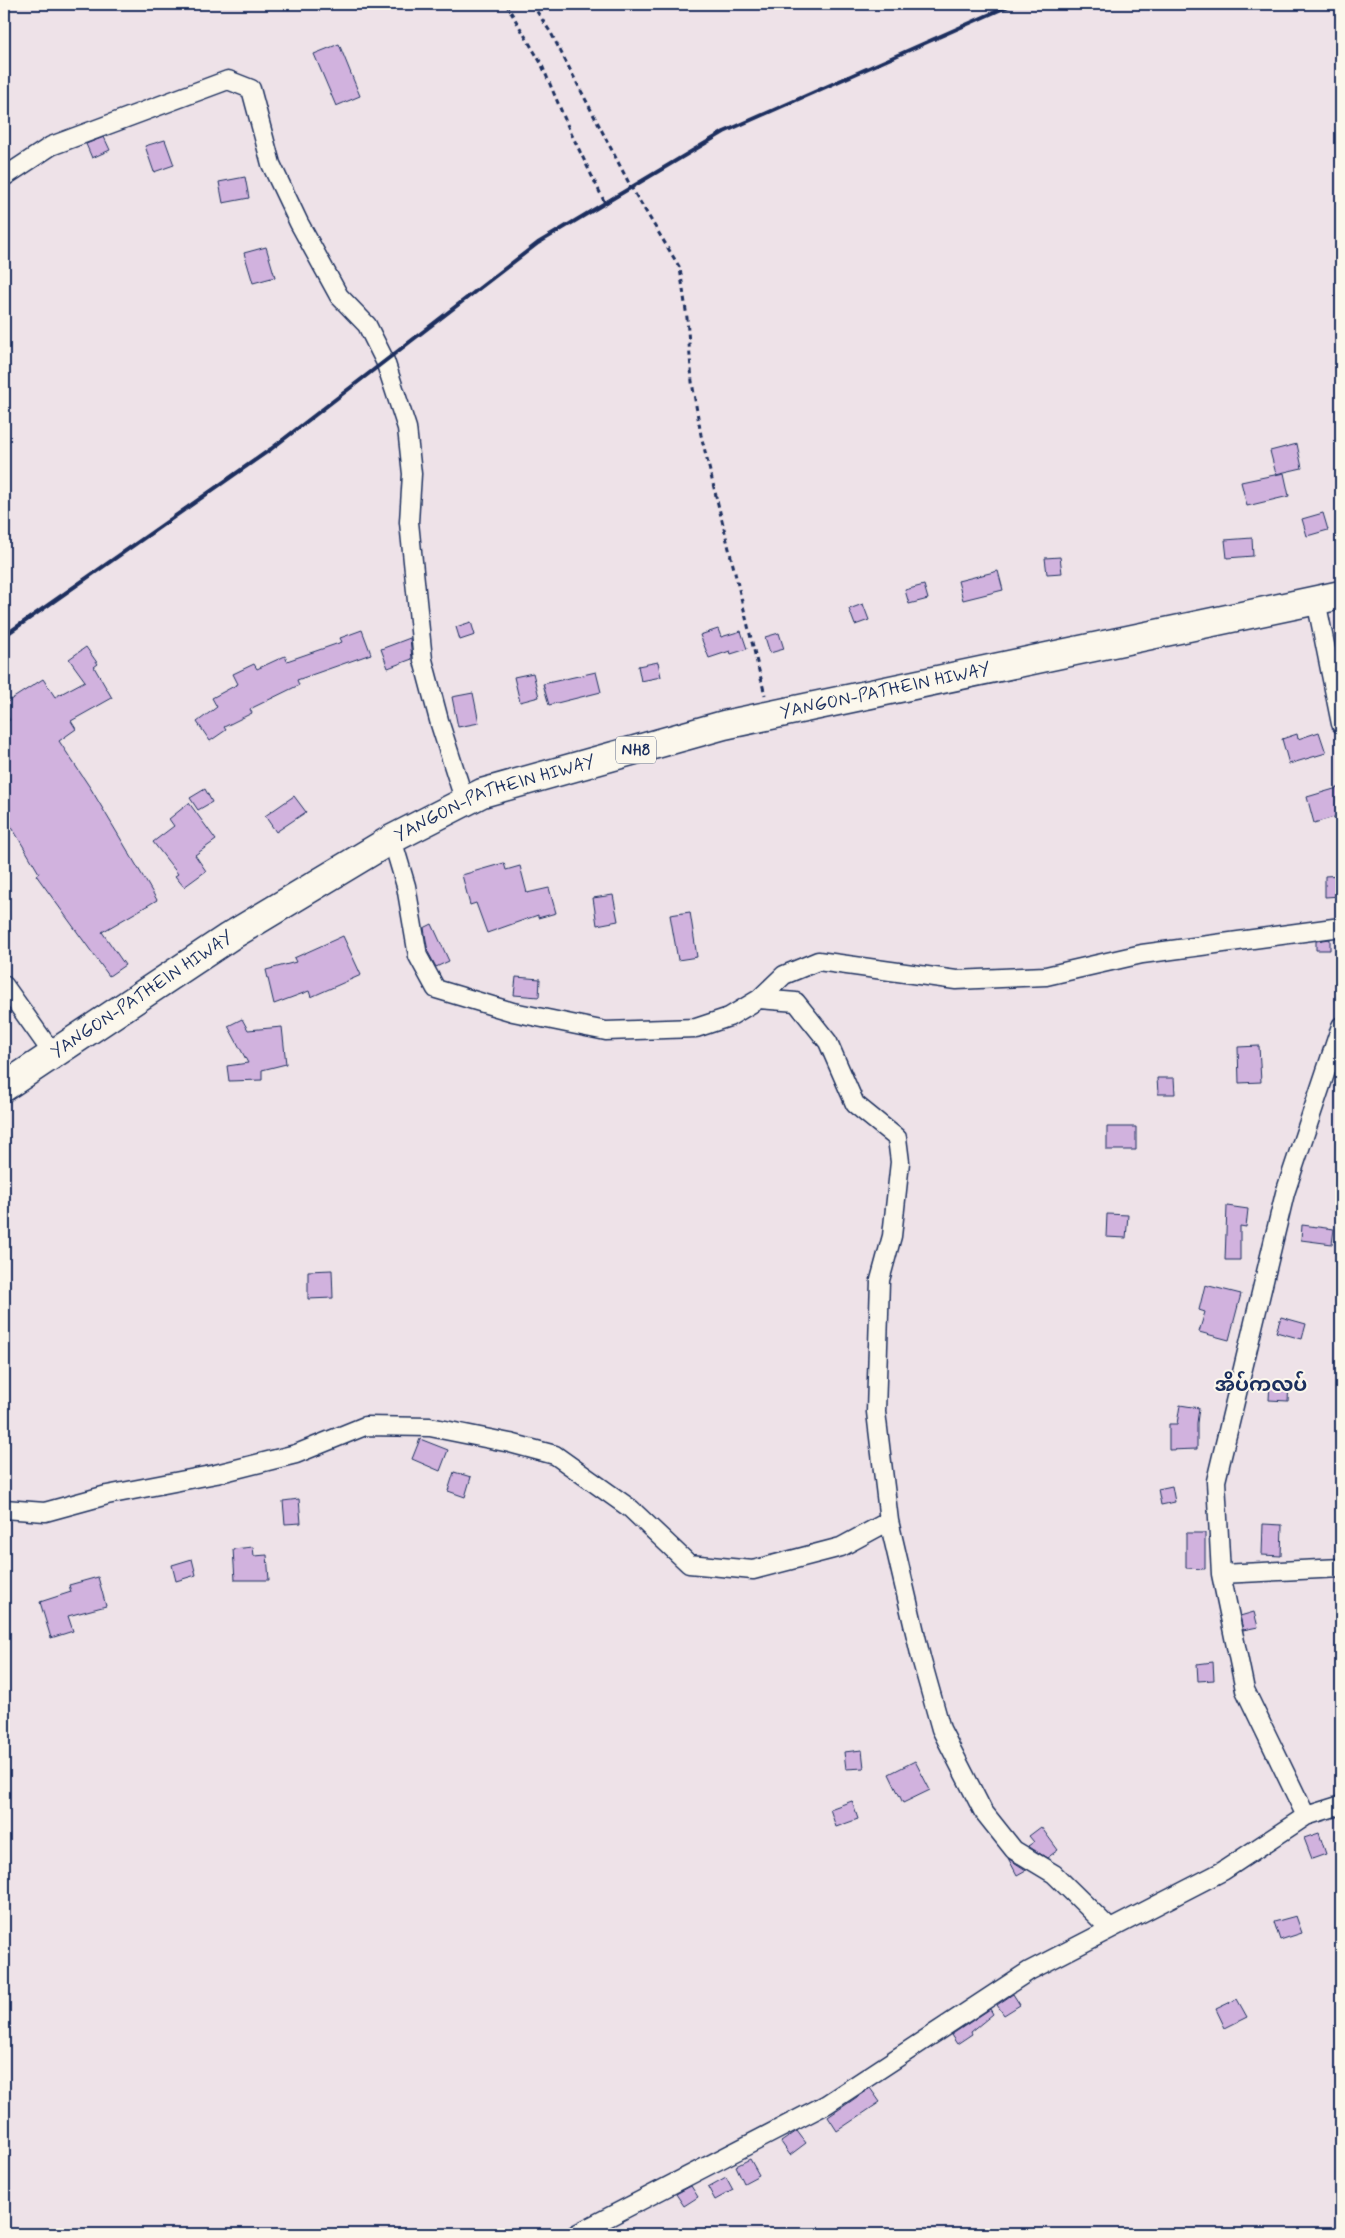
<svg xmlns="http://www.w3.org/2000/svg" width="1345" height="2238" viewBox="0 0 1345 2238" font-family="Mynerve,'Noto Sans Myanmar',sans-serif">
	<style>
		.building { fill: #d1b2de; stroke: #1b2f5e }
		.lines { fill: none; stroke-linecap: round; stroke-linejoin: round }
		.street-casing { stroke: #1b2f5e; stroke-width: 21 }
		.highway-casing { stroke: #1b2f5e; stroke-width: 31 }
		.path { stroke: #1b2f5e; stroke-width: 3; stroke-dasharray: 5 4; stroke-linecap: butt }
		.street { stroke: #fbf7ec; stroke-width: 18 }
		.highway { stroke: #fbf7ec; stroke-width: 28 }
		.rail { stroke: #1b2f5e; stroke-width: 4 }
		.labels { text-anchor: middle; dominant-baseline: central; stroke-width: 4; stroke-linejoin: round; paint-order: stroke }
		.shield { fill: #fbf7ec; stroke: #5e6b89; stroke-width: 1 }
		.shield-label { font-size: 16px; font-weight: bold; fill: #1b2f5e }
		.street-label { font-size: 18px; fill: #1b2f5e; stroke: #fbf7ec }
		.quarter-label { font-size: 20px; font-weight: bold; fill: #1b2f5e; stroke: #fbf7ec }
	</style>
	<rect width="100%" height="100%" fill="#eee2e8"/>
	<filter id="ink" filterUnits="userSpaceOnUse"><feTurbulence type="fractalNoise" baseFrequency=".02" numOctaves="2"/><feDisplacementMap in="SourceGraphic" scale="10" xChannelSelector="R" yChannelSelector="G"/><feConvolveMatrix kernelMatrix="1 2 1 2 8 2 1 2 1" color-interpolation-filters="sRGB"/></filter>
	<g filter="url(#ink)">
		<path class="building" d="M 339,44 L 360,96 L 336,106 L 314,54 Z
			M 104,137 L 110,150 L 92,158 L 86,144 Z
			M 165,140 L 174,165 L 154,172 L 145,146 Z
			M 245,177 L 249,198 L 223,203 L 219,182 Z
			M 266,247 L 275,277 L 253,283 L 244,253 Z
			M 1297,444 L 1302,468 L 1276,474 L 1270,451 Z
			M 1284,473 L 1289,496 L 1247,506 L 1241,482 Z
			M 1323,513 L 1328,530 L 1307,536 L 1302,519 Z
			M 1252,538 L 1253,556 L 1227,558 L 1225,540 Z
			M 1060,557 L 1062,573 L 1047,574 L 1045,558 Z
			M 998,571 L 1003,590 L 963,600 L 958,581 Z
			M 924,585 L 928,599 L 909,604 L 905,590 Z
			M 863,604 L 869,620 L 855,625 L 849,609 Z
			M 471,622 L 475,635 L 460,640 L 456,627 Z
			M 718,629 L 721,637 L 741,631 L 747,649 L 731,654 L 730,651 L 709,658 L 700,635 Z
			M 362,630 L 371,654 L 297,680 L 299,685 L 250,709 L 252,713 L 224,727 L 226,730 L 210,741 L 197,722 L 217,707 L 212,698 L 238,684 L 233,674 L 254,664 L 257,669 L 285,656 L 287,661 L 342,642 L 340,638 Z
			M 779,633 L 784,649 L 770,653 L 765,637 Z
			M 410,638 L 412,659 L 388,668 L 381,649 Z
			M 86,647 L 98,664 L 94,667 L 112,698 L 71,721 L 76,729 L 59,741 L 91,789 L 157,900 L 102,932 L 125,965 L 109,976 L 36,875 L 39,873 L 4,814 L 4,724 L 10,720 L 4,711 L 4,704 L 43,679 L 55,697 L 85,681 L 69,659 Z
			M 658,662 L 661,677 L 641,681 L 638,666 Z
			M 596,672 L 601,692 L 549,705 L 543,684 Z
			M 533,673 L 539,697 L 520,702 L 514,677 Z
			M 473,693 L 479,723 L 458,727 L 452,697 Z
			M 1319,732 L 1326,753 L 1289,764 L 1282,739 L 1297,734 L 1298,739 Z
			M 1341,787 L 1341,815 L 1314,823 L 1307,797 Z
			M 205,789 L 212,802 L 198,810 L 190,798 Z
			M 294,796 L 306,812 L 276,832 L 265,816 Z
			M 189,803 L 216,840 L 195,855 L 206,871 L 184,887 L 175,876 L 178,874 L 153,842 L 174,826 L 169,819 Z
			M 504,863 L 506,870 L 520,866 L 527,893 L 549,888 L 556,913 L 538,918 L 538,915 L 487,933 L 476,903 L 470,905 L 462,875 Z
			M 1341,875 L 1341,896 L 1325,897 L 1325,876 Z
			M 613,895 L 618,921 L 597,925 L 593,898 Z
			M 690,912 L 697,957 L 678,960 L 670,915 Z
			M 432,924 L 449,961 L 436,967 L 428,952 L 424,928 Z
			M 343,936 L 361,975 L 311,997 L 309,991 L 274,1004 L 266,970 L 296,962 L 294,958 Z
			M 1330,939 L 1330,950 L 1316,950 L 1316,941 Z
			M 516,977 L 540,979 L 539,997 L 514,995 Z
			M 242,1019 L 248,1030 L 282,1027 L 286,1064 L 262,1070 L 262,1080 L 229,1081 L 227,1066 L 248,1063 L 228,1026 Z
			M 1259,1046 L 1261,1082 L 1239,1083 L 1238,1047 Z
			M 1157,1078 L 1174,1078 L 1175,1094 L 1158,1094 Z
			M 1107,1127 L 1136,1127 L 1136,1150 L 1107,1150 Z
			M 1227,1206 L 1248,1209 L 1246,1227 L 1240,1226 L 1240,1260 L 1225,1260 Z
			M 1107,1214 L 1128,1215 L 1126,1238 L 1106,1237 Z
			M 1302,1225 L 1334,1229 L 1332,1244 L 1301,1240 Z
			M 332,1270 L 333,1298 L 308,1299 L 308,1271 Z
			M 1205,1285 L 1241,1294 L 1229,1340 L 1199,1332 L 1205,1312 L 1199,1310 Z
			M 1281,1317 L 1306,1324 L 1302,1339 L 1276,1332 Z
			M 1270,1381 L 1289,1383 L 1288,1401 L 1269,1400 Z
			M 1180,1405 L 1199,1408 L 1197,1423 L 1197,1449 L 1169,1450 L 1169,1424 L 1177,1424 Z
			M 420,1439 L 448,1450 L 440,1471 L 412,1459 Z
			M 454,1472 L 471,1477 L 465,1497 L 448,1491 Z
			M 1172,1486 L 1175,1502 L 1161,1505 L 1158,1489 Z
			M 299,1499 L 301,1523 L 285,1524 L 283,1501 Z
			M 1263,1524 L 1282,1525 L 1281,1556 L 1262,1555 Z
			M 1186,1533 L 1205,1533 L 1205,1569 L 1186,1568 Z
			M 253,1547 L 254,1556 L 267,1555 L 269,1580 L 235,1580 L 233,1549 Z
			M 192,1559 L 196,1575 L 176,1581 L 172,1565 Z
			M 98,1577 L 106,1606 L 68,1616 L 73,1631 L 51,1638 L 40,1602 L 71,1592 L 69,1585 Z
			M 1254,1612 L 1258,1627 L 1243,1630 L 1240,1616 Z
			M 1213,1662 L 1214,1680 L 1198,1681 L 1197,1664 Z
			M 862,1750 L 864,1768 L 846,1769 L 844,1752 Z
			M 915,1761 L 930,1790 L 903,1803 L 889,1774 Z
			M 852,1801 L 858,1819 L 836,1827 L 830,1809 Z
			M 1041,1827 L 1058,1850 L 1047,1858 L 1028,1846 L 1034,1842 L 1029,1836 Z
			M 1319,1833 L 1326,1854 L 1312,1859 L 1304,1838 Z
			M 1008,1858 L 1009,1859 L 1026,1870 L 1017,1875 Z
			M 1296,1916 L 1302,1933 L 1280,1940 L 1274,1922 Z
			M 1013,1994 L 1020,2005 L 1004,2015 L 997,2005 Z
			M 1237,1999 L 1247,2017 L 1225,2028 L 1216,2009 Z
			M 990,2009 L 993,2014 L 971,2032 L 972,2034 L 957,2044 L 951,2035 Z
			M 870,2088 L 880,2102 L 837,2131 L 828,2117 Z
			M 797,2131 L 806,2143 L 790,2155 L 781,2142 Z
			M 750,2159 L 759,2175 L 744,2183 L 736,2166 Z
			M 726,2177 L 733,2190 L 715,2200 L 708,2187 Z
			M 691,2186 L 698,2197 L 684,2206 L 676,2194 Z"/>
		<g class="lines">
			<defs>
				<path id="street" d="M 4,177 L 51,146 L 228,80 L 251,89 L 271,164 L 299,223 L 339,296 L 367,325 L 385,361 L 407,428 L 412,474 L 409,522 L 423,660 L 440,724 L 465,802
					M 1316,600 L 1341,724
					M 392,839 L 406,886 L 418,956 L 436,989 L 513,1012 L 606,1031 L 696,1028 L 729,1017 L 759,999 L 796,1002 L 828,1042 L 855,1104 L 897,1138 L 900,1162 L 892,1236 L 880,1280 L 876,1412 L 889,1521 L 921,1658 L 941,1729 L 983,1811 L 1014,1850 L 1054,1874 L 1110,1929
					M 4,985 L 53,1054
					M 759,999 L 784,975 L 818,961 L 956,980 L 1046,976 L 1142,954 L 1341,927
					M 4,1509 L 45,1512 L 107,1495 L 216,1474 L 296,1454 L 365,1426 L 430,1427 L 510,1443 L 555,1455 L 631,1509 L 689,1564 L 753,1570 L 841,1547 L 889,1521
					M 1221,1574 L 1341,1568
					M 1306,1816 L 1245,1690 L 1221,1574 L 1216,1481 L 1285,1193 L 1341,1026
					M 576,2234 L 827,2104 L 1029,1971 L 1223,1871 L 1306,1816 L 1341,1805"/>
				<g id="highway">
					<path id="s1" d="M 4,1087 L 229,937 L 392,839 L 482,793 L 724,725 L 1341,595"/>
				</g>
			</defs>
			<use href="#street" class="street-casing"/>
			<use href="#highway" class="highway-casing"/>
			<path class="path" d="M 506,4 L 541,63 L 569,129 L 605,203
				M 532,4 L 551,33 L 631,187 L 680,268 L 687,318 L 692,382 L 701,435 L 765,695"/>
			<use href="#street" class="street"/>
			<use href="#highway" class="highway"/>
			<path class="rail" d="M 4,636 L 271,449 L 538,243 L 724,132 L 1013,4"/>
		</g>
	</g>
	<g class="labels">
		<rect class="shield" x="616" y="736.5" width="40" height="27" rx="4"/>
		<g class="shield-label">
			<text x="636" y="750">NH8</text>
		</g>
		<g class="street-label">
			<text stroke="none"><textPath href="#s1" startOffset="978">YANGON-PATHEIN HIWAY</textPath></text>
			<text stroke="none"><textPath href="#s1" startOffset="572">YANGON-PATHEIN HIWAY</textPath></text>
			<text stroke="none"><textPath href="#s1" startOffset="166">YANGON-PATHEIN HIWAY</textPath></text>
		</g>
		<g class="quarter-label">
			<text x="1261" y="1385">အိပ်ကလပ်</text>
		</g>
	</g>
	<rect width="1345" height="2238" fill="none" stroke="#fbf7ec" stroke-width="20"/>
	<rect x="10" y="10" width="1325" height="2218" fill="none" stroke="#1b2f5e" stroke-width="2" filter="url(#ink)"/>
</svg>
